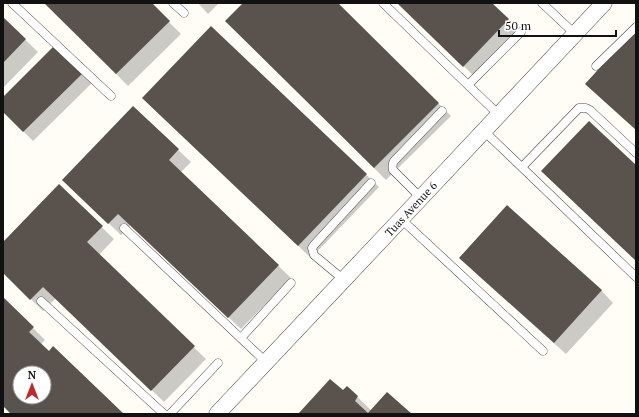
<svg xmlns="http://www.w3.org/2000/svg" width="639" height="417" viewBox="0 0 639 417" font-family="'PT Serif',serif">
	<style>
		.shadow { fill: #0003; fill-rule: evenodd }
		.building { fill: #5a524d; fill-rule: evenodd }
		.lines { fill: none; stroke-linecap: round; stroke-linejoin: round }
		.lane-casing { stroke: #444; stroke-width: 9 }
		.street-casing { stroke: #444; stroke-width: 17 }
		.lane { stroke: #fff; stroke-width: 8 }
		.street { stroke: #fff; stroke-width: 16 }
		.labels { text-anchor: middle; dominant-baseline: central; stroke-width: 4; stroke-linejoin: round; paint-order: stroke }
		.street-label { font-size: 11px; fill: #111; stroke: #fff }
	</style>
	<rect width="100%" height="100%" fill="#fffdf5"/>
	<path class="shadow" d="M 46,3 L 150,3 L 181,34 L 128,86 Z
		M 198,3 L 219,3 L 208,14 Z
		M 245,3 L 337,3 L 451,116 L 386,180 L 227,21 Z
		M 398,3 L 491,3 L 520,32 L 476,78 Z
		M 3,18 L 38,52 L 3,88 Z
		M 211,27 L 379,187 L 311,258 L 155,110 Z
		M 55,46 L 92,83 L 33,141 L 3,111 L 3,98 Z
		M 133,107 L 191,162 L 181,172 L 291,278 L 241,329 L 131,225 L 121,235 L 76,192 Z
		M 59,186 L 114,239 L 99,255 L 206,359 L 164,402 L 56,298 L 43,311 L 3,272 L 3,244 Z
		M 472,270 L 601,290 L 613,303 L 566,354 Z
		M 3,298 L 45,340 L 41,344 L 122,414 L 12,414 L 3,405 ZM 20,373 L 44,373 L 44,397 L 20,397 Z
		M 347,387 L 371,410 L 410,414 L 299,414 L 343,392 Z"/>
	<path class="building" d="M 44,3 L 152,3 L 170,21 L 116,74 Z
		M 243,3 L 338,3 L 439,103 L 374,168 L 225,21 Z
		M 397,3 L 492,3 L 509,19 L 463,67 Z
		M 3,17 L 26,39 L 3,63 Z
		M 211,26 L 367,174 L 298,246 L 142,98 Z
		M 636,28 L 636,130 L 585,84 Z
		M 55,45 L 83,73 L 23,132 L 3,112 L 3,97 Z
		M 133,106 L 179,149 L 169,160 L 279,265 L 228,318 L 118,214 L 108,224 L 62,180 Z
		M 589,121 L 636,165 L 636,261 L 541,171 Z
		M 59,184 L 103,226 L 87,242 L 195,346 L 151,391 L 43,287 L 30,300 L 3,273 L 3,242 Z
		M 507,205 L 602,290 L 554,343 L 459,258 Z
		M 3,297 L 34,327 L 29,332 L 49,351 L 53,346 L 124,414 L 11,414 L 3,406 ZM 20,373 L 44,373 L 44,397 L 20,397 Z
		M 330,379 L 343,390 L 347,386 L 358,396 L 355,401 L 368,413 L 387,392 L 412,414 L 298,414 Z"/>
	<g class="lines">
		<defs>
			<path id="lane" d="M 12,3 L 111,96
				M 173,3 L 184,13
				M 383,3 L 499,115
				M 542,3 L 575,34
				M 596,66 L 636,27
				M 468,85 L 521,32
				M 484,131 L 636,277
				M 522,167 L 579,108 L 586,108 L 590,110 L 636,153
				M 421,198 L 393,170 C 392,166 392,164 394,161 L 442,111
				M 401,219 L 543,351
				M 124,228 L 266,362
				M 344,280 L 314,255 L 312,248 L 314,245 L 371,183
				M 41,301 L 164,414
				M 241,338 L 291,283
				M 170,414 L 218,363"/>
			<path id="street" d="M 217,414 L 401,219 L 604,3"/>
		</defs>
		<use href="#lane" class="lane-casing"/>
		<use href="#street" class="street-casing"/>
		<use href="#lane" class="lane"/>
		<use href="#street" class="street"/>
	</g>
	<g class="labels">
		<g class="street-label">
			<text transform="translate(411 209) rotate(-47)">Tuas Avenue 6</text>
		</g>
	</g>
	<rect width="639" height="417" fill="none" stroke="#111111" stroke-width="8"/>
	<g transform="translate(32 385)"><circle r="19" fill="#ffffff" stroke="#a0a0a0"/>
	<path d="M0-3L7 15L0 10L-7 15Z" fill="#c4262e"/>
	<text y="-6" font-size="11" font-weight="bold" text-anchor="middle" fill="#111111">N</text>
	</g>
	<path d="M499 30v6h117v-6" fill="none" stroke="#111111" stroke-width="2"/>
	<text x="505" y="30" font-size="12" fill="#111111" stroke="#ffffff" stroke-width="3" paint-order="stroke">50 m</text>
</svg>
